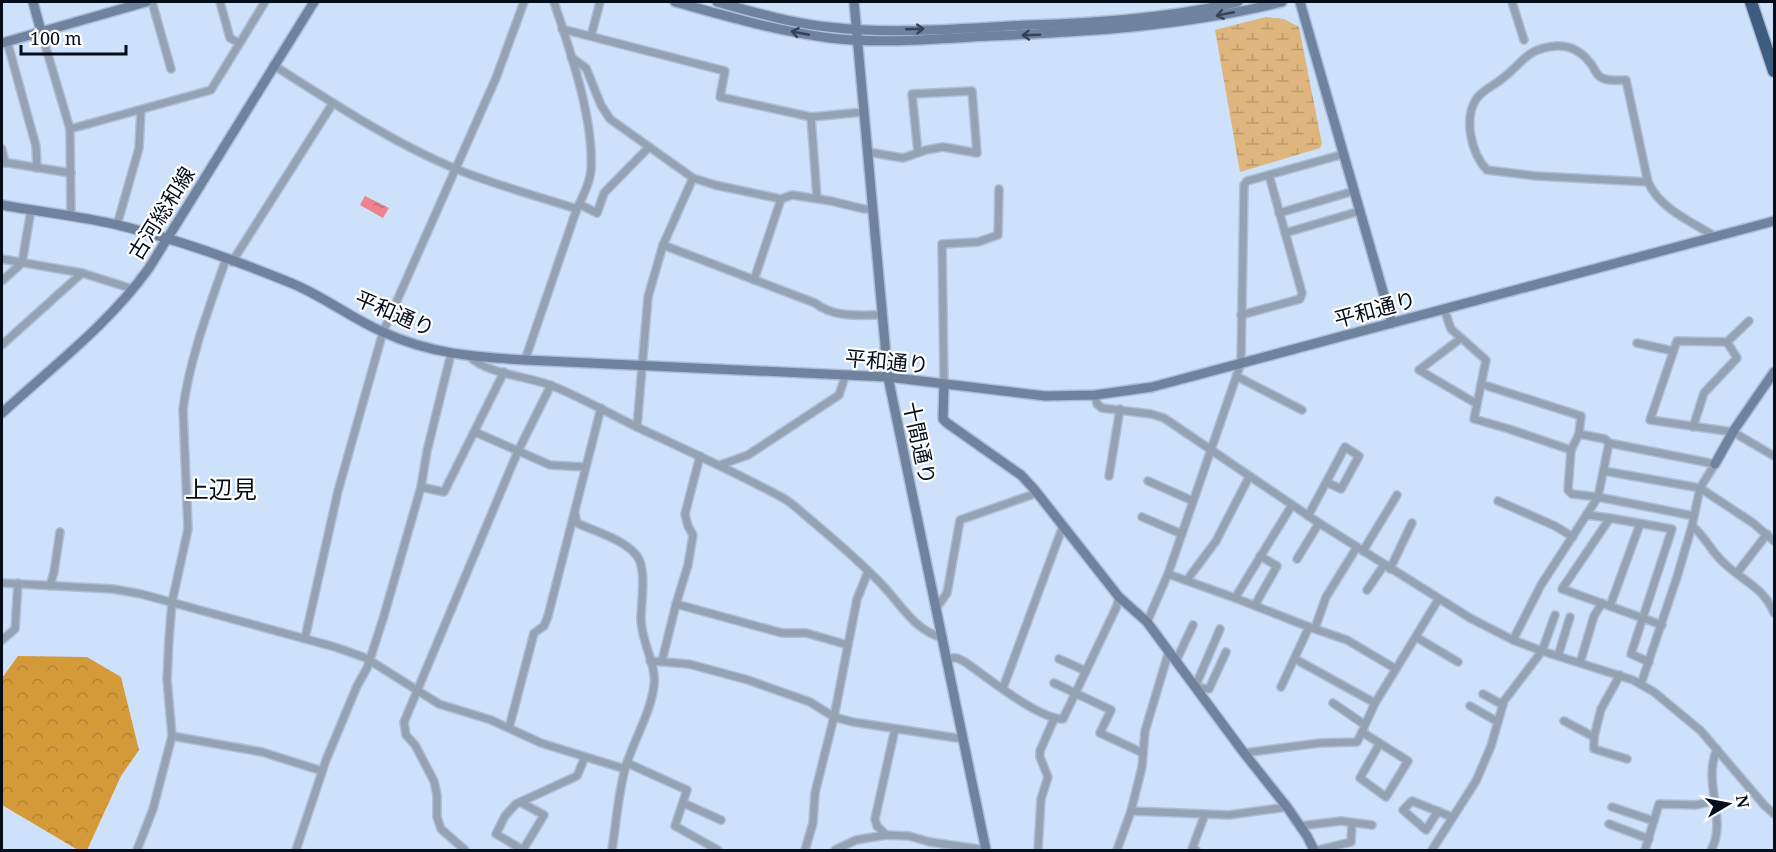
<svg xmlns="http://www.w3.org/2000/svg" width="1776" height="852" viewBox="0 0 1776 852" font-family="'Noto Serif','Noto Sans JP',serif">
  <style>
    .forest { fill: url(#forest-crowns) }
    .wetland { fill: url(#wetland-marsh) }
    .water { fill: url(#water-ripples) }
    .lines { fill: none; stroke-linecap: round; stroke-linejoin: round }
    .street-casing { stroke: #adbfd7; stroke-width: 10 }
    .secondary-casing { stroke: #adbfd7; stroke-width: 12 }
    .highway-casing { stroke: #adbfd7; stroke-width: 15 }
    .street { stroke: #94a2b4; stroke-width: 7 }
    .secondary { stroke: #6f839e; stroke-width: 9 }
    .highway { stroke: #3e5b80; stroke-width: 12 }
    .oneway { stroke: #344256 }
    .labels { text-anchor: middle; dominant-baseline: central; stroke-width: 4.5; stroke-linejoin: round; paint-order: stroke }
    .street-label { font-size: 21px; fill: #040d1b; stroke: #fff }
    .quarter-label { font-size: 24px; fill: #040d1b; stroke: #fff }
  </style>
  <defs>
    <pattern id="forest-crowns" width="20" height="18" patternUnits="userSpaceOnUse" patternTransform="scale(1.5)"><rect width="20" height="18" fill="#d49939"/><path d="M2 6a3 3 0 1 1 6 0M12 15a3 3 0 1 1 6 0" fill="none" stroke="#b48332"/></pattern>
    <pattern id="wetland-marsh" width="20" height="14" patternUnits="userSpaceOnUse" patternTransform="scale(1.5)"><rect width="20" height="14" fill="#ddb57d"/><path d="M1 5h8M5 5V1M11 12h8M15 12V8" fill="none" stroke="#bc9a6b"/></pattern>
    <pattern id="water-ripples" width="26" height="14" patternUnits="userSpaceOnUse" patternTransform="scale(1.5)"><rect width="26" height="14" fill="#ed848d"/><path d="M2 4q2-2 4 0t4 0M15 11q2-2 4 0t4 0" fill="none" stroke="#be6a72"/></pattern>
  </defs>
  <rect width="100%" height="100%" fill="#cde1fb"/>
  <polygon class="forest" points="18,656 87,657 121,677 139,750 121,776 87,850 78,850 2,805 2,678"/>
  <polygon class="wetland" points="1266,17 1284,19 1299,27 1322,144 1320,148 1240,172 1215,30"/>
  <polygon class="water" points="365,196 389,208 383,218 360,205"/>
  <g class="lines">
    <defs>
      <g id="street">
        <polyline points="152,2 171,69"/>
        <polyline points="220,2 230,38 239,43"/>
        <polyline points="1512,2 1524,40"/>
        <polyline points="562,29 725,71 720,97 811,117"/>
        <polyline points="41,31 70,129 71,216"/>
        <polyline points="591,36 600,2"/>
        <polyline points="7,41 36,146 37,168"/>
        <polyline points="571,57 586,68 601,105 610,119 693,178 715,185 781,199 792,195 831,201 864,209 873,209"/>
        <path d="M273,65C332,102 391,142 456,169C495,185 537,196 577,209"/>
        <polyline points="70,129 211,90 265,2"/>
        <polyline points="2,149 5,163"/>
        <polyline points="868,152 903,158 926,150 943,147 977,153 972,91 912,94 918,153"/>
        <polyline points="2,162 71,173"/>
        <path d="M1648,182L1536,176L1487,170C1471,153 1463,118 1477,98C1484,89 1495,85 1503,78C1524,62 1525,49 1556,46C1571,45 1583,53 1591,64C1594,68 1596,73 1599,76C1606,82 1618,80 1626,80L1648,182C1660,209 1692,222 1716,237"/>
        <polyline points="817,198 811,117 864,112"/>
        <polyline points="579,204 597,213 604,193 649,147"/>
        <polyline points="1279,213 1354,191"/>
        <polyline points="117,225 139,148 141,110"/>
        <polyline points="1285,233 1360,211"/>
        <path d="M663,245L815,303C834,318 859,315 882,315"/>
        <polyline points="2,259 82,273 133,289"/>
        <polyline points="232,262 333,103"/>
        <polyline points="754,280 781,199"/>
        <polyline points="2,281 22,263 31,210"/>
        <polyline points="1444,309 1451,329 1486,360 1474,419 1509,429 1571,450"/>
        <polyline points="1241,315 1300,299 1302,293 1269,175"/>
        <polyline points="1749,321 1727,342 1677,341 1650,420 1733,432 1774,456"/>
        <polyline points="1460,339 1419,370 1477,404"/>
        <polyline points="1637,343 1673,351"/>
        <polyline points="2,345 82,273"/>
        <path d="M470,357C489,375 530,376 555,387C584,399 612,415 641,429C689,451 737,473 783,498C794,504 803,514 812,521C837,542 863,564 886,589C903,608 916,631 943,638"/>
        <path d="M525,360C541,312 558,265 574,217C579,202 590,186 591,170C594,118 570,51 554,2"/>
        <polyline points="1238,377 1302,410"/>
        <polyline points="944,384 942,244 978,242 998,235 999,189"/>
        <polyline points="1481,384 1581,416 1579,434 1571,450 1568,490 1572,494 1598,497 1694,516"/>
        <polyline points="1095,395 1097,404 1102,408 1151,414 1164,418 1319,523 1470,618 1513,640 1542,651 1633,680 1654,692 1701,731 1764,805 1774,814"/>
        <polyline points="637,427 648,297 663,245 693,178"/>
        <polyline points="1693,427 1704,393 1737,358 1727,342"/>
        <polyline points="475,432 550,465 585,467"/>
        <polyline points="1579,434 1605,439 1609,443 1715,464 1700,488 1692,526 1677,577 1641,684"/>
        <polyline points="700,456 685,514 688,526 693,535 688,565 676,604 782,633 806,633 848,645"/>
        <polyline points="720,465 748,455 839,395 846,374"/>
        <polyline points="1604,471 1700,488 1753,523 1774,541"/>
        <polyline points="1109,476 1120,409"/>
        <polyline points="1148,481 1193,501"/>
        <polyline points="421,487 444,492 504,372"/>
        <polyline points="1498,501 1555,526 1573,537"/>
        <path d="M575,514L577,523C596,532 624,539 637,556C647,569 641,603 641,619C641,642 657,664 654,686C650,715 633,741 625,769C618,795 616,824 612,850"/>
        <polyline points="1587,515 1610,518"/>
        <polyline points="1308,516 1345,447 1359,456 1341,489 1326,482"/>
        <polyline points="1142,517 1182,534"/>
        <path d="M1692,526C1704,535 1710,549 1720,559C1739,580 1763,585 1774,613"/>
        <polyline points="1363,551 1397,495"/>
        <polyline points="1297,559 1319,523"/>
        <polyline points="1390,569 1412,523"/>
        <polyline points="1737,573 1767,534"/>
        <polyline points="1168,574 1235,598 1292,505"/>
        <polyline points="1187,580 1216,541 1249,477"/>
        <polyline points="2,583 113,589 141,594 335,647 366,658 439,704 491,720 541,743 625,769"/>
        <polyline points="50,586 54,572 60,532"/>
        <polyline points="1367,590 1384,565"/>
        <polyline points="1235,598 1309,627 1281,687"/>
        <polyline points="1255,605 1277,566 1260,556"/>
        <polyline points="1610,606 1640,524"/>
        <polyline points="937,607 947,593 960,520 1037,493"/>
        <polyline points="1147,622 1168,574 1241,363 1244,185 1247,181 1344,154"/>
        <polyline points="1309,627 1347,640 1396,669 1375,703"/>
        <polyline points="1315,628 1326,597 1357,547"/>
        <polyline points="1220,629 1195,687 1209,689 1226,652"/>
        <polyline points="1416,637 1458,662"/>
        <polyline points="305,638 338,491 383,332 496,78 524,2"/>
        <polyline points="2,640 15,629 18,583"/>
        <polyline points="1513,640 1541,585 1598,497 1609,443"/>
        <polyline points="1558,656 1570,617"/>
        <path d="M947,658H957L965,662C987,677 1038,719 1063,719L1117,606L1119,597"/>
        <polyline points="1059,659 1086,671"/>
        <polyline points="1295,659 1375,703 1365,725 1333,703"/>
        <polyline points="650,661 689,664 748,680 810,702 834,717 853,722 963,739"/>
        <polyline points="662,661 676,604"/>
        <polyline points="1176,661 1193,625"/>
        <polyline points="1649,662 1631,654 1672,529 1610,518 1562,589 1662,625"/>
        <polyline points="1580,663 1594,616 1602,603"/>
        <polyline points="1396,669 1438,600"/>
        <polyline points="1054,683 1111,710 1100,733 1143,753"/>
        <polyline points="1003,688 1063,526"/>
        <polyline points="1483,694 1503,705"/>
        <polyline points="1470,706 1498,722"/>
        <polyline points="1564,721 1594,737 1594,749 1627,759"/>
        <polyline points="509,728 534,633 544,626 548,616 601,408"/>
        <polyline points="1362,732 1408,761 1386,797 1360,778 1380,743"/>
        <polyline points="172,736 262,752 322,771"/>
        <polyline points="1594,737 1601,709 1620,675"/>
        <polyline points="1244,753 1320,743 1357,742 1364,728"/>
        <polyline points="627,763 687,790 675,826 718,850"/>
        <polyline points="520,802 544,815 523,850 496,834 505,816 516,804 577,776 585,757"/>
        <polyline points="683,803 721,820"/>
        <polyline points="1612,807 1654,821"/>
        <polyline points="1131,811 1229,815 1287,807"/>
        <polyline points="1438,811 1426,830 1403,810 1412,801 1452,817"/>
        <polyline points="1609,824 1649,839"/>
        <polyline points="1300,826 1341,821 1372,825"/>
        <polyline points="886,835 877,826 875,819 895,729"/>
        <path d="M137,850L153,809L172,736L167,679L169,639L172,602L188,529L183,409C190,357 209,308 226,259"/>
        <polyline points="296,850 326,760 357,686 367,668 383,619 421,487 427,451 451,354"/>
        <polyline points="465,850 441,829 437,817 437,795 434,781 415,745 406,735 404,722 518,451 551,385"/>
        <polyline points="805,850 813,823 815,793 834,717 857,599 868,572"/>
        <polyline points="835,850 856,840 886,835 909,836 930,842 986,850"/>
        <polyline points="1038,850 1041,799 1048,777 1040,757 1040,751 1054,719"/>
        <polyline points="1117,850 1131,811 1142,767 1145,731 1169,651"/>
        <polyline points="1196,850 1192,849 1205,814"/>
        <polyline points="1318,850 1351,842 1352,823"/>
        <polyline points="1432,850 1476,781 1491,746 1504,701 1542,651 1555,615"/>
        <polyline points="1645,850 1659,804 1696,805 1713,801"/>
        <path d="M1711,850C1728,822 1702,782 1717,749"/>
      </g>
      <g id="secondary">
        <polyline points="33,2 41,31"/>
        <path d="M675,2C726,16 777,31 830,38C880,44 938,39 989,36C1088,32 1186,26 1282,2"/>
        <path d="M717,2C753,12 791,23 828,27C894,35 963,28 1029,25C1099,23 1170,18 1238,2"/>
        <polyline points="854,2 888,377 986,850"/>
        <polyline points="1300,2 1392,323"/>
        <polyline points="2,43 146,2"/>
        <path d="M2,205C40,212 80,216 118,225C176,239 235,260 291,283C323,296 351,318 383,332C430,354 475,357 525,360L888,377L1045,396L1095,395L1152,387L1774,221"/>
        <polyline points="944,384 943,419 947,423 1021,475 1034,489 1119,597 1147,622 1244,753 1287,807 1307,836 1314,850"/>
        <path d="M2,413C52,367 109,324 149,268L314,2"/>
        <polyline points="1715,464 1734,430 1774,372"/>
      </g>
      <polyline id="highway" points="1751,2 1774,71"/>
    </defs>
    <use href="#street" class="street-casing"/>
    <use href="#secondary" class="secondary-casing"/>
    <use href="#highway" class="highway-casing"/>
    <use href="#street" class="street"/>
    <use href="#secondary" class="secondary"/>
    <use href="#highway" class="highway"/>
  </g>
  <defs><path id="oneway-shaft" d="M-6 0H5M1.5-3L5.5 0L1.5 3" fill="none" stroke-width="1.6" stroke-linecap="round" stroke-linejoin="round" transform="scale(1.5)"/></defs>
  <g class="oneway">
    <use href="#oneway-shaft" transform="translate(1225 14) rotate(169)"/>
    <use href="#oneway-shaft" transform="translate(915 29) rotate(-2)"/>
    <use href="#oneway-shaft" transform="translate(800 33) rotate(-169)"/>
    <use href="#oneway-shaft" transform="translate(1031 35) rotate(178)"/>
  </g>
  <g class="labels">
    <g class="street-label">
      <text transform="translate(161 213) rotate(-58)">古河総和線</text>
      <text transform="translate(1375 309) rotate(-15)">平和通り</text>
      <text transform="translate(395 313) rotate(23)">平和通り</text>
      <text transform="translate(887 361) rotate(5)">平和通り</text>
      <text transform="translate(920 443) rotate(78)">十間通り</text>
    </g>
    <g class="quarter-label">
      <text x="221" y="488">上辺見</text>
    </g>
  </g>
  <rect width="1776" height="852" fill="none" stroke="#040d1b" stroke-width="6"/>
  <g transform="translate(1728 804) rotate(80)" stroke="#ffffff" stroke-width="4.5" paint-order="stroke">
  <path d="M0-4.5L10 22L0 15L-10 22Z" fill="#040d1b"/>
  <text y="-9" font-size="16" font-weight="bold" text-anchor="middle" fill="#040d1b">N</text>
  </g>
  <path d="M21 45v9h105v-9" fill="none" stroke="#040d1b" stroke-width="3"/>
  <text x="30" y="45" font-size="18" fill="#040d1b" stroke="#ffffff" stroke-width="4.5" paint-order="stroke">100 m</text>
</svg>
